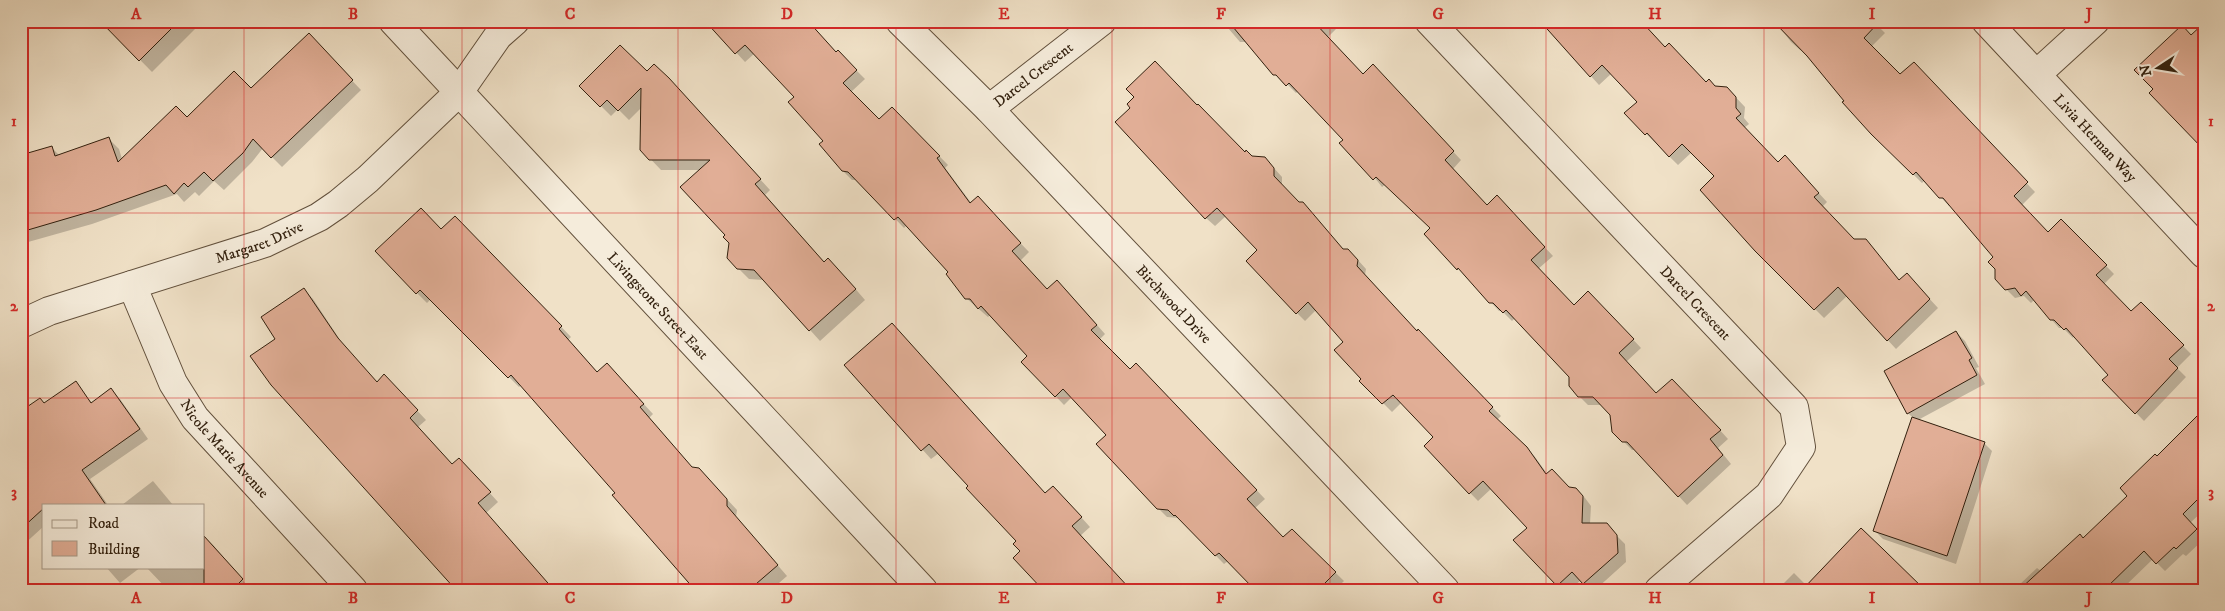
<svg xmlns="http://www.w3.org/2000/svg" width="2225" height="611" viewBox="0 0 2225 611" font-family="'IM FELL DW Pica',serif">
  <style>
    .shadow { fill: #0003 }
    .building { fill: #e1ae96; stroke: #32200e }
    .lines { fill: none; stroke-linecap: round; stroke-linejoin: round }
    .minor-casing { stroke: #62503c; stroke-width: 30 }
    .minor { stroke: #f5ecdb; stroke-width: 28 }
    .grid { fill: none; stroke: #d62828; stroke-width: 1; stroke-opacity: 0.55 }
    .labels { text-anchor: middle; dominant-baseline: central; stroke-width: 4; stroke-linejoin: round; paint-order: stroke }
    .street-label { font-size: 15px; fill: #32200e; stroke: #f5ecdb }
    .neatline { fill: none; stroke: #d62828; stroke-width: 2 }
    .grid-label { font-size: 16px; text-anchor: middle; font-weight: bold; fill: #d62828 }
  </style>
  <rect width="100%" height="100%" fill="#f0e1c7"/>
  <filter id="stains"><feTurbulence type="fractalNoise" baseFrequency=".004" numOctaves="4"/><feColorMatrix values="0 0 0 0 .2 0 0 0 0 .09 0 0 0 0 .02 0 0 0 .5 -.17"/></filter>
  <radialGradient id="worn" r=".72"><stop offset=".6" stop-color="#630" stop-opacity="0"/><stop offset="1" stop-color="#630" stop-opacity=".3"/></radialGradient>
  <g class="shadow">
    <polygon points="102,21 203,21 152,72"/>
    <polygon points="707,21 837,53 838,52 865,79 851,92 879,120 901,117 948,165 945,168 972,204 986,207 1029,252 1020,261 1047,291 1066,290 1105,334 1099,340 1130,371 1145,373 1265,499 1255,508 1284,538 1292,530 1344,581 1340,585 1345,590 1257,590 1228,561 1224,564 1184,523 1178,518 1167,517 1158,508 1108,435 1072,397 1064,405 1023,362 1029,356 991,314 988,317 966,298 950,273 907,225 904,228 858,180 852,180 843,171 796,97 755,53 745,62"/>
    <polygon points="1222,21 1329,21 1336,29 1327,38 1363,75 1381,74 1461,160 1453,169 1487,206 1505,205 1553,256 1538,269 1574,306 1597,301 1641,348 1626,362 1657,395 1708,417 1728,439 1718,448 1731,464 1687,505 1636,450 1632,450 1613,431 1611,414 1603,405 1588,405 1579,396 1570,376 1515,318 1512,321 1502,311 1499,311 1426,234 1432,228 1386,184 1382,187 1345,140 1298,91 1296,93 1286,83 1283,83 1247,42 1240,42"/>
    <polygon points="1541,21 1665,48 1706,84 1715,87 1727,88 1745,107 1744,118 1749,124 1744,128 1778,163 1794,166 1827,202 1822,207 1854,240 1874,250 1900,281 1915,283 1938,308 1896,349 1847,296 1824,318 1756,250 1716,176 1692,152 1678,165 1626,114 1638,102 1612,73 1599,85"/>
    <polygon points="1775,21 1873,21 1885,33 1871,47 1900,76 1922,72 2035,192 2021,206 2048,233 2061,220 2114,274 2104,284 2131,312 2141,304 2191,354 2177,368 2186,377 2144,421 2104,380 2109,375 2074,336 2073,338 2063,328 2059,328 2034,300 2031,303 2024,296 2015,298 1996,279 1994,257 1952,206 1949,206 1925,180 1922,183 1872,134 1803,51 1800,50 1791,42"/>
    <polygon points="318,45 361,90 282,167 263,148 252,162 224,190 214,181 199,196 195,192 184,202 177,194 92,224 21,244 21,157 52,148 60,156 109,139 119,149 122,159 187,118 251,90"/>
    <polygon points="647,73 679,90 770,190 765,195 825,263 839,270 865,300 820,341 765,280 749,279 738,268 701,170 661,170 641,149 642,107 629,120 618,109 611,116 581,86"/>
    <polygon points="1197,107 1245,153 1273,167 1282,177 1282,186 1344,250 1357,259 1366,269 1365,275 1417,332 1501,416 1497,420 1535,457 1548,475 1569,489 1576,489 1585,498 1591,506 1590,524 1615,534 1625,544 1626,562 1595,590 1591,590 1581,580 1570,590 1562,590 1515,540 1529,528 1492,488 1478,501 1425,446 1435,437 1402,402 1392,412 1361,381 1363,379 1345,342 1316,310 1305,321 1297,313 1259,250 1226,216 1215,226 1206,218 1132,108"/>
    <polygon points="465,227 571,337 568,340 597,373 617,375 653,414 649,418 692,468 699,469 737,510 736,517 787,576 771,590 696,590 617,493 522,384 519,387 431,299 427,303 417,293 442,231"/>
    <polygon points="304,290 313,299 346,349 377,383 393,385 426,420 418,427 453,465 467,468 498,502 486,513 277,339"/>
    <polygon points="1956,332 1965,341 1979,367 1976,368 1985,384 1918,420 1984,443 1992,451 1956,564 1883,539 1875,531 1913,418 1908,413"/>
    <polygon points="846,365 1045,494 1062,496 1090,527 1080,536 1022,551 1018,541 939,453 931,459"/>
    <polygon points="75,382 92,403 111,390 120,399 148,439 90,479 108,505 44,505 44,526 21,547 21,435 44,404"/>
    <polygon points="2204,411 2204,510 2190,523 2204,539 2186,556 2183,554 2165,571 2153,559 2121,590 2018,590 2016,588 2037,568 2041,571 2083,539 2129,496 2157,458"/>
    <polygon points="153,481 173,505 122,505"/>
    <polygon points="204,537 214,546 251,590 168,590 146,567 204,567"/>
    <polygon points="106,567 141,567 120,583"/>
    <polygon points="1794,573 1807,586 1923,590 1777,590"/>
    <polygon points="561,586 565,590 557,590"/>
  </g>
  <g class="building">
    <polygon points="100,21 179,21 139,61"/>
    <polygon points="705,21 808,21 836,52 838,50 857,70 843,83 879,119 892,107 940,156 937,158 970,203 978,196 1021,243 1012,251 1047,289 1057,280 1097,325 1091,330 1130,369 1136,363 1257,490 1247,499 1283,537 1292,529 1336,572 1318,590 1255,590 1219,553 1215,556 1175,515 1174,516 1168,510 1157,509 1096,444 1106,435 1063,389 1055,397 1021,362 1027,356 981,306 978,309 970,299 965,299 946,274 948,272 898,217 894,220 848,172 842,171 819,144 823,141 788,102 794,97 745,45 735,54"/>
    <polygon points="1228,21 1313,21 1363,74 1373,64 1454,151 1445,160 1487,205 1497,195 1545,247 1531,260 1574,305 1588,291 1634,339 1619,353 1656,393 1672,379 1721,430 1710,439 1723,455 1678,497 1627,442 1622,442 1612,432 1610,415 1593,397 1578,397 1569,386 1569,377 1506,310 1503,313 1493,303 1489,303 1458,268 1457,270 1424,234 1430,228 1376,177 1373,180 1339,143 1343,140 1289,83 1286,86 1276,75 1273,75"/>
    <polygon points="1540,21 1641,21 1665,47 1669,43 1706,82 1709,79 1715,86 1727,87 1736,97 1736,108 1741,114 1736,118 1778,162 1785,155 1819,193 1814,197 1854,239 1866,239 1899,280 1907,273 1930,299 1887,341 1838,287 1814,310 1755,251 1700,190 1714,176 1682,144 1669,157 1647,133 1645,135 1624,113 1637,102 1602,65 1590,77"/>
    <polygon points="1773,21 1880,21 1864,38 1900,74 1914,62 2028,182 2014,196 2048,232 2061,219 2107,265 2096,275 2131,311 2141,302 2184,345 2169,359 2178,368 2135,414 2102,380 2108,375 2066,328 2064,330 2054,320 2050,320 2026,291 2021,296 2015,288 2005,290 1995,279 1995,269 1988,262 1993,257 1943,198 1939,198 1916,172 1913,175 1871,134 1842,102 1844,101 1807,56"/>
    <polygon points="2204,23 2204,150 2149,93 2153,89 2134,70 2182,25 2191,35"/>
    <polygon points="309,33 353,80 271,158 253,139 243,153 213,181 204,172 188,187 184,183 174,194 166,185 96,210 21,232 21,155 52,146 55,156 109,137 118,162 176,106 187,117 234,71 251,88"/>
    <polygon points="620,45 647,71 654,64 669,78 761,179 755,184 824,262 828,258 856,289 809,331 754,270 737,269 727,258 729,243 723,237 725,235 680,187 710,160 649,160 640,150 641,88 618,111 607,100 600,107 579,86"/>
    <polygon points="1155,61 1197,105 1198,104 1245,152 1246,150 1252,156 1265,157 1274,168 1274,176 1299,202 1303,202 1343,249 1348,249 1358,260 1357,266 1417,331 1418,329 1493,407 1489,411 1527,447 1546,474 1552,469 1569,487 1576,488 1583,496 1582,523 1607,523 1617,535 1618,553 1583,584 1572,572 1557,586 1513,540 1527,528 1483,481 1469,494 1424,446 1433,437 1393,395 1382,404 1359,381 1361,379 1334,350 1343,342 1308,302 1296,314 1246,261 1257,250 1217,208 1205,219 1115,122 1130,108 1127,104 1134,97 1126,89"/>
    <polygon points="421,208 441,229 455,216 562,326 559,329 597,372 607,363 644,404 640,407 692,467 699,468 727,499 727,506 778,565 749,590 695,590 612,495 615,493 511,375 508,378 420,290 416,294 375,251"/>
    <polygon points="304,288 338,338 377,382 384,374 418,410 410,418 452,464 459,458 491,492 478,503 554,590 456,590 271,385 250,356 275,339 261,317"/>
    <polygon points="892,323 1045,493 1053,486 1082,517 1072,526 1131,590 1043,590 1013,558 1020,551 1013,544 1016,541 966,488 968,486 929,444 921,451 844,365"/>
    <polygon points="1956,331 1972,358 1969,360 1977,375 1907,414 1884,371"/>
    <polygon points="76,381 91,403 111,388 140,429 82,470 106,505 44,505 44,508 21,529 21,411 40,398 44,403"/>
    <polygon points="2204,409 2204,493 2183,514 2197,529 2176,549 2174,547 2156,564 2144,551 2104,590 2019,590 2080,534 2083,538 2127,496 2120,488 2155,454 2157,456"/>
    <polygon points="1912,417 1985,442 1947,556 1873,531"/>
    <polygon points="1861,528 1884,550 1925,590 1802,590"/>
    <polygon points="204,536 243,579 232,590 204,590"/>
  </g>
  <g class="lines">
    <defs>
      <g id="minor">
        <path id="s1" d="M393,21L923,590"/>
        <path id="s2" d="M900,21L989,109L1445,590"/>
        <path id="s3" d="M1429,21L1794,407L1801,447L1769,495L1659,590"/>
        <path id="s4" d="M1986,21L2204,254"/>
        <polyline points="2037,74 2095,21"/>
        <path id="s5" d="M989,109L1102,21"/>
        <path id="s6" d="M132,285L173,383L195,418L353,590"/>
        <path id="s7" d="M21,324L49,311L265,243L319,217L338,204L368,179L459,92L498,36L515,21"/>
      </g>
    </defs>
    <use href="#minor" class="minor-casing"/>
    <use href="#minor" class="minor"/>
  </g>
  <path class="grid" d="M244,21V590M462,21V590M678,21V590M896,21V590M1112,21V590M1330,21V590M1546,21V590M1764,21V590M1980,21V590M21,213H2204M21,398H2204"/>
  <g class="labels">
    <g class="street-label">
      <text stroke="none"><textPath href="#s5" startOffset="56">Darcel Crescent</textPath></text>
      <text stroke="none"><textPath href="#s4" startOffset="160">Livia Herman Way</textPath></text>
      <text stroke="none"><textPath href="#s7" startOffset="252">Margaret Drive</textPath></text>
      <text stroke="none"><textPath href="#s3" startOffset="388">Darcel Crescent</textPath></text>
      <text stroke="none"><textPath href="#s2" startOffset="394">Birchwood Drive</textPath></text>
      <text stroke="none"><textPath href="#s1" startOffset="389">Livingstone Street East</textPath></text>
      <text stroke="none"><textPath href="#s6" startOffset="190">Nicole Marie Avenue</textPath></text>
    </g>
  </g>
  <rect width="2225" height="611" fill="none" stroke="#f0e1c7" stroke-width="55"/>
  <rect x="42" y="504" width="162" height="65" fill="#f5ecdb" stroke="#a79a89"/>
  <rect x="52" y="520" width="25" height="8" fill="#f5ecdb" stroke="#a79a89"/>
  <text x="88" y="528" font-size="15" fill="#32200e">Road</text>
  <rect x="52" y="541" width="25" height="15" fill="#e1ae96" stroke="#a79a89"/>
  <text x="88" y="554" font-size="15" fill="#32200e">Building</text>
  <g transform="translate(2158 68) rotate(258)" stroke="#f5ecdb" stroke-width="4" paint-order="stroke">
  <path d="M0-4L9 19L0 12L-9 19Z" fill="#32200e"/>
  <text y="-8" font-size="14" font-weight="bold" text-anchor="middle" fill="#32200e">N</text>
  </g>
  <rect x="28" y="28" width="2170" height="556" class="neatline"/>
  <g class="grid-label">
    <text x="136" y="19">A</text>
    <text x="353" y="19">B</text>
    <text x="570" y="19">C</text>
    <text x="787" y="19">D</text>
    <text x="1004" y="19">E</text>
    <text x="1221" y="19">F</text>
    <text x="1438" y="19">G</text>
    <text x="1655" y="19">H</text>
    <text x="1872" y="19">I</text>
    <text x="2089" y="19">J</text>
    <text x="14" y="126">1</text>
    <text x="2211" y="126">1</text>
    <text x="14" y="311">2</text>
    <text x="2211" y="311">2</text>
    <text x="14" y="497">3</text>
    <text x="2211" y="497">3</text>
    <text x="136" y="603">A</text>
    <text x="353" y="603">B</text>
    <text x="570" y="603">C</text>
    <text x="787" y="603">D</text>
    <text x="1004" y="603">E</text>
    <text x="1221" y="603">F</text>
    <text x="1438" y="603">G</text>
    <text x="1655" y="603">H</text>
    <text x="1872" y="603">I</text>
    <text x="2089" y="603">J</text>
  </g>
  <rect width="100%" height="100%" filter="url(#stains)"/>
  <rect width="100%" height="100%" fill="url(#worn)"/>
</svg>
